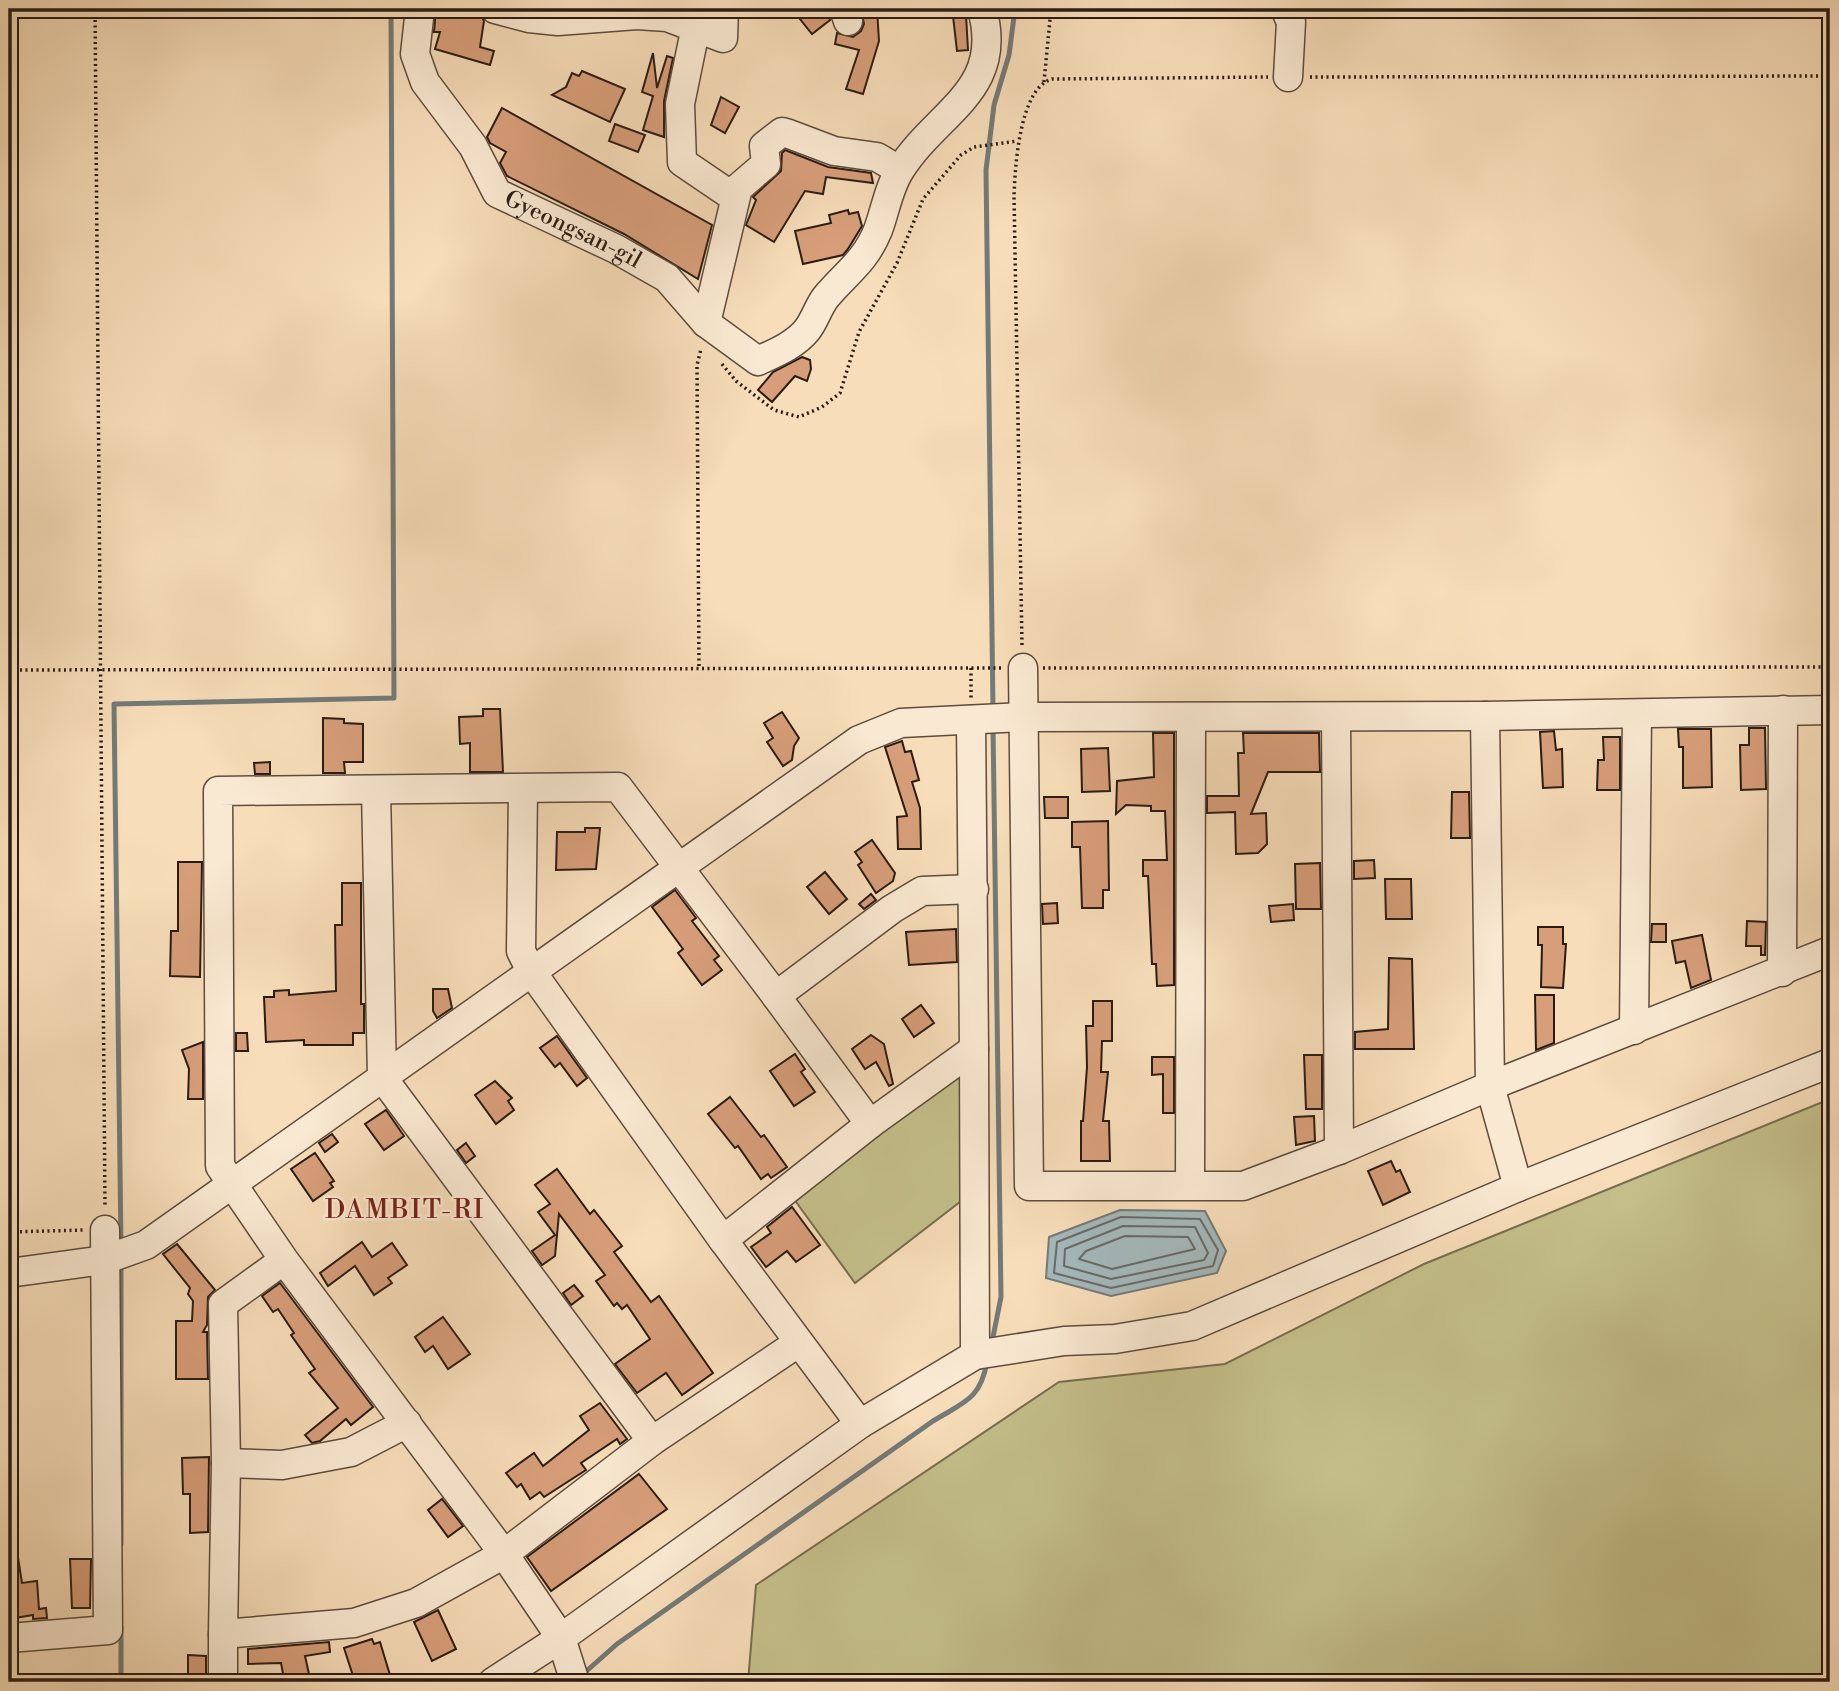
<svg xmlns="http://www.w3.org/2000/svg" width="1839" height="1691" viewBox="0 0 1839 1691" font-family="'Libre Bodoni',serif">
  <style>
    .green { fill: #c4bf8a; stroke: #776e4f; stroke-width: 2 }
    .water { fill: #a4b8bb; stroke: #737a78; stroke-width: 2 }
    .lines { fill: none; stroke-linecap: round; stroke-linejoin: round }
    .shore { stroke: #676a68; stroke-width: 2 }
    .stream { stroke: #737a78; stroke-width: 5 }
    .building { fill: #d79e79; stroke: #2a1c14; stroke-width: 2 }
    .minor-casing { stroke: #5d4c3d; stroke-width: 31 }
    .path { stroke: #2a1c14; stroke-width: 3.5; stroke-dasharray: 2 3.5; stroke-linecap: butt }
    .minor { stroke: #fae9d2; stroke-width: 28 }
    .labels { text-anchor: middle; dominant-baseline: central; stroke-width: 5; stroke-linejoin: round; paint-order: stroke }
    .street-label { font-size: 23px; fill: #2a1c14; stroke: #fae9d2 }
    .quarter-label { font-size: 26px; letter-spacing: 2px; fill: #7a1f14; stroke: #fae9d2 }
  </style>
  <rect width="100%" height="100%" fill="#f7ddb9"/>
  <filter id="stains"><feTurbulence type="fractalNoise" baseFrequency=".00286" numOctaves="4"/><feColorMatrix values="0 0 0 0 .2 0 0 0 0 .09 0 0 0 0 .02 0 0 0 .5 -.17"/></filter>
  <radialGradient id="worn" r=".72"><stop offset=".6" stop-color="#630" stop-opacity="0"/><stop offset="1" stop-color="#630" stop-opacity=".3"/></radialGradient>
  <g class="green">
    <polygon points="951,1074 963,1081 965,1198 855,1283 791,1195"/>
    <polygon points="1830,1099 1830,1682 748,1682 756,1585 1059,1382 1225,1364 1424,1264"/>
  </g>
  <polygon class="water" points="1120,1210 1205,1211 1226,1251 1217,1273 1111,1296 1046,1278 1049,1237"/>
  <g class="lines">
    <g class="shore">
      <polygon points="1121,1217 1200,1219 1218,1250 1213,1266 1111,1288 1054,1273 1057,1242"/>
      <polygon points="1123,1226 1195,1227 1208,1253 1204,1260 1111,1279 1064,1266 1065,1249"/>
      <polygon points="1125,1236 1188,1237 1195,1249 1112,1269 1079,1259 1086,1251"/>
    </g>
    <g class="stream">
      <polyline points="993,709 986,170 994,105 1009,55 1015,9"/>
      <polyline points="121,1246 114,704 394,698 391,9"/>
      <polyline points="121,1263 121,1544"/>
      <polyline points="992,1342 1001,1297 993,726"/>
      <polyline points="121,1627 121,1682"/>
      <path d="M582,1675L617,1644L933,1421C964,1402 980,1400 987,1362"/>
    </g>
  </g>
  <g class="building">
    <polygon points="436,9 479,9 484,21 480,47 494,51 490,65 435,49 440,32 434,32"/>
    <polygon points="792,9 828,9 830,20 812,34"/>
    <polygon points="861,9 877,9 879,41 863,94 846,89 859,50 835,44 837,33 853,37 861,31 864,24"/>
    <polygon points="966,15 968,50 957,51 953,16"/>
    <polygon points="653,53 657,88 667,56 673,58 664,101 664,137 643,130 653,96 642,92"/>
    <polygon points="582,71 625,89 610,122 552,95 566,87 572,73 579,76"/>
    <polygon points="721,97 739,107 725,133 711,125"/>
    <polygon points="502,108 712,225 698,279 624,234 507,176 500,163 506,152 490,143 487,137"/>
    <polygon points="615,124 645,135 638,152 609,141"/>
    <polygon points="785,150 828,167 871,173 873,183 826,177 823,194 805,191 774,242 746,225 756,200 753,197 781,171 782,153"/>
    <polygon points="848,210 849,214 858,212 862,226 848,249 843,255 803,264 795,231 831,223 829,215"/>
    <polygon points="802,357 810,360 811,369 807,381 795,376 772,402 758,390 773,372"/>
    <polygon points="483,709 500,709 503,772 470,772 470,743 460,744 459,717 483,716"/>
    <polygon points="782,712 799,738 794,746 792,760 783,766 767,742 773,738 764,723"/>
    <polygon points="323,718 344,719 344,723 363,724 363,762 344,762 345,773 323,773"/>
    <polygon points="1749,728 1765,728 1766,789 1741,790 1740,745 1749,745"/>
    <polygon points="1678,729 1711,729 1712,787 1683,788 1683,747 1679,747"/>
    <polygon points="1554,731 1556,750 1562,749 1563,787 1543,788 1540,732"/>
    <polygon points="1153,733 1174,733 1174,985 1157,986 1156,964 1152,964 1148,876 1143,876 1143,860 1167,860 1165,811 1151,811 1151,806 1126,805 1116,814 1117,781 1154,777"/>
    <polygon points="1243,733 1319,733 1320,772 1268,772 1251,814 1266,813 1267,844 1258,853 1236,854 1235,812 1207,813 1207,796 1239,796 1238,753 1244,753"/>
    <polygon points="1603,737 1620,737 1620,790 1597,790 1598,760 1604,760"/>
    <polygon points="902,741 905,752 911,751 919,780 912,782 920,808 921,849 898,849 897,817 907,816 885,747"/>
    <polygon points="1108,748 1110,791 1082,792 1081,749"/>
    <polygon points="270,762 270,774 255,774 254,763"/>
    <polygon points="1452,792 1469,792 1470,838 1451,838"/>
    <polygon points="1044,797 1068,797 1068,818 1045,818"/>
    <polygon points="1108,821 1109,890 1103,890 1103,908 1082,908 1080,847 1072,847 1072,822"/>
    <polygon points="585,828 600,828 596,869 556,870 557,832 585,832"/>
    <polygon points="872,840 895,873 893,881 876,893 858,865 862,862 855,852"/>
    <polygon points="1374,860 1375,878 1354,879 1354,861"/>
    <polygon points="178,862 202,862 200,977 170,976 171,931 178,931"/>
    <polygon points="1320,863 1321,909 1296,909 1295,864"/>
    <polygon points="825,872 847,899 829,914 807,887"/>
    <polygon points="1385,879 1411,879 1412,919 1386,919"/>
    <polygon points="342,883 361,883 361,1004 364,1004 364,1033 353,1033 353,1045 304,1045 304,1040 266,1042 264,997 274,997 274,991 289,990 289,995 336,991 335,925 342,925"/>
    <polygon points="675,890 696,918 692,921 719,956 714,960 722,970 702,985 678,953 683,949 652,907"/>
    <polygon points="871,894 876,900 864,909 859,904"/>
    <polygon points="1057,903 1058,923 1043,924 1042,904"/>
    <polygon points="1293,904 1294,920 1271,922 1269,906"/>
    <polygon points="1747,921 1766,922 1765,955 1761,955 1761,946 1746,946"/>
    <polygon points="1652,924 1666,924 1666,942 1651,942"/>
    <polygon points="1538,927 1563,927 1563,944 1566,944 1563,988 1541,987 1542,945 1538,945"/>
    <polygon points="956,929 957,962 909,965 906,932"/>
    <polygon points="1702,935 1711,980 1691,988 1685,961 1676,963 1672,941"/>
    <polygon points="1389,958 1412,959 1414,1049 1355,1049 1355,1032 1388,1029"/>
    <polygon points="433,989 448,989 452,1008 437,1018 433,1011"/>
    <polygon points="1535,995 1554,995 1554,1043 1536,1050"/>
    <polygon points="1093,1001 1112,1001 1112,1041 1102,1041 1101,1072 1108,1072 1103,1121 1109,1121 1110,1161 1081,1161 1081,1121 1083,1121 1087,1067 1086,1026 1093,1026"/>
    <polygon points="921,1005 934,1023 914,1037 902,1019"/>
    <polygon points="236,1033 247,1033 248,1051 236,1051"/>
    <polygon points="871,1035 884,1044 893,1084 889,1086 876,1062 865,1069 852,1049"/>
    <polygon points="557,1036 587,1078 577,1086 560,1063 555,1067 540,1048"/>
    <polygon points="203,1042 203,1099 188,1099 189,1069 182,1050"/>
    <polygon points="795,1054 805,1069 801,1072 815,1092 794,1106 770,1071"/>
    <polygon points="1304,1055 1322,1055 1322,1109 1306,1109"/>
    <polygon points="1152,1057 1174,1057 1174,1113 1163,1113 1163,1074 1152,1075"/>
    <polygon points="495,1081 512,1098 508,1101 514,1110 496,1124 475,1095"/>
    <polygon points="730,1097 761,1137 764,1135 787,1167 771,1178 768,1174 761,1179 738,1146 735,1148 708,1114"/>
    <polygon points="386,1110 404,1136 384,1150 365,1124"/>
    <polygon points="1314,1116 1315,1141 1296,1145 1294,1117"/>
    <polygon points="332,1134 338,1142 325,1152 319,1143"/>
    <polygon points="466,1143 475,1156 466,1163 457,1150"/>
    <polygon points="315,1153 334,1181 330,1183 333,1187 313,1201 291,1169"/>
    <polygon points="1391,1161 1396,1172 1400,1170 1410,1192 1383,1205 1368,1171"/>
    <polygon points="557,1169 590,1214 594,1210 622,1246 614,1252 651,1302 659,1296 713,1373 682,1395 666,1373 637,1393 615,1364 650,1339 627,1305 622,1309 617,1303 614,1306 596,1281 605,1275 559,1214 555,1256 542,1265 532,1251 555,1235 538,1212 550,1204 535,1185"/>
    <polygon points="792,1207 820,1245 796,1262 787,1251 766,1267 751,1247 771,1233 767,1227"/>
    <polygon points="362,1242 372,1257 392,1243 407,1265 388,1278 392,1283 374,1295 355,1266 328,1286 320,1273"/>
    <polygon points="177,1244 215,1290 208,1297 207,1325 203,1332 207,1332 208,1379 176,1379 176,1321 192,1321 193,1301 188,1294 190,1288 163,1254"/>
    <polygon points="280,1283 373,1407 351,1425 346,1419 320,1441 312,1443 305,1435 338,1408 309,1373 315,1369 291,1335 294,1333 278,1309 273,1312 262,1296"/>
    <polygon points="574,1285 583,1296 571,1305 563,1293"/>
    <polygon points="443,1317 470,1354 448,1369 433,1346 425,1352 415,1337"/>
    <polygon points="600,1403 627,1439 620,1444 617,1439 581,1463 586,1470 544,1497 540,1492 530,1499 521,1484 517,1487 506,1473 534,1453 543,1466 589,1430 580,1416"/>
    <polygon points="209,1457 208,1532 190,1533 190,1494 183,1494 182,1458"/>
    <polygon points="639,1474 667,1509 551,1591 527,1557"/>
    <polygon points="442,1499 463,1526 448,1537 428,1510"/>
    <polygon points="9,1551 17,1551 22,1583 37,1581 39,1609 46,1608 47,1618 33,1619 33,1615 9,1619"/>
    <polygon points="70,1559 91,1559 90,1608 72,1608"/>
    <polygon points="438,1610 456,1649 432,1661 414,1622"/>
    <polygon points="372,1639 374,1644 380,1642 390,1675 369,1682 355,1682 344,1648"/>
    <polygon points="329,1642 330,1652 305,1656 309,1674 284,1679 281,1663 248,1664 248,1649"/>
    <polygon points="188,1655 206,1656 206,1682 188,1682"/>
  </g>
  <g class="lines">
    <defs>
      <g id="minor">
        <path id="s1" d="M420,9L415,54L425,82L473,146L497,193L616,249L667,278L706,323L758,361C775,353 795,345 807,330C815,320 818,307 826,297C846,273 865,262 878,230C885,211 889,187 900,170C937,111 1005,91 982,9"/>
        <polyline points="495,9 529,18 558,21 637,15 667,17 723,38 724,9"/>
        <polyline points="844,9 848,21"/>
        <polyline points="1285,9 1291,22 1288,77"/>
        <polyline points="696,26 680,104 682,162 735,198"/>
        <polyline points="706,323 738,188 766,164 764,146 782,132 789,134 834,151 877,157 899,170"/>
        <polyline points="1023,668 1029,1186 1243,1186 1339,1150 1490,1086 1830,951"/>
        <polyline points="1485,716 1490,1086 1518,1187"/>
        <polyline points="1336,717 1339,1150"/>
        <polyline points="376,790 382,1077 652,1441"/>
        <polyline points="523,790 521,951 531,971 723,1240 870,1124 974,1049 971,720"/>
        <polyline points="1782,972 1783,710"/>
        <polyline points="776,996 870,1124"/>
        <polyline points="1634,1030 1637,714"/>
        <polyline points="974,1049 975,1355"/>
        <polyline points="1190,1185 1191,718"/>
        <polyline points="723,1240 860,1424"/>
        <polyline points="284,1260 223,1304 226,1463 223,1634 354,1623 416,1603 504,1554 284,1260 220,1166 218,791 618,787 776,996 892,909 922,891 974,889"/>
        <polyline points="9,1273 104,1260 146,1245 859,740 901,723 1025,717 1485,716 1830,710"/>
        <polyline points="226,1463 282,1465 351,1452 407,1423"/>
        <polyline points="223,1634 223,1682"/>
        <polyline points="9,1638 108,1630 105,1230"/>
        <polyline points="493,1682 561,1638 860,1424 975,1355 1064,1341 1115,1339 1192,1326 1518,1187 1830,1063"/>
        <polyline points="575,1682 561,1638 504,1554 652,1441 798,1343"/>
      </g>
    </defs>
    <use href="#minor" class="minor-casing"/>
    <g class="path">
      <polyline points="95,9 105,1207"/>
      <polyline points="1310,77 1830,76"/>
      <polyline points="1044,82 1051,9"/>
      <polyline points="722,364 736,381 774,410 799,417 822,407 840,393 859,332 897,263 923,199 961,155 974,147 1017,141"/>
      <path d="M1022,645L1014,196C1015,169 1019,88 1052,79L1268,77"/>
      <polyline points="699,666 697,365 701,349"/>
      <polyline points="971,668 971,698"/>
      <polyline points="1043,668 1830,667"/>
      <polyline points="9,670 1001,668"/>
      <polyline points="9,1232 85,1230"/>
    </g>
    <use href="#minor" class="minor"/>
  </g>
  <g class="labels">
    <g class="street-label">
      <text stroke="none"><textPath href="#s1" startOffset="292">Gyeongsan-gil</textPath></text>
    </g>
    <g class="quarter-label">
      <text x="405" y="1210">DAMBIT-RI</text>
    </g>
  </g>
  <rect width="1839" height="1691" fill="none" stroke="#f7ddb9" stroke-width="35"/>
  <rect x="10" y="10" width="1818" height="1670" fill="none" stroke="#2a1c14" stroke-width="3.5"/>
  <rect x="18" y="18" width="1804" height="1656" fill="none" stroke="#2a1c14" stroke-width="2"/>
  <rect width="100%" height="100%" filter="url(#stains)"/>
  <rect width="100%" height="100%" fill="url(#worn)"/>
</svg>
